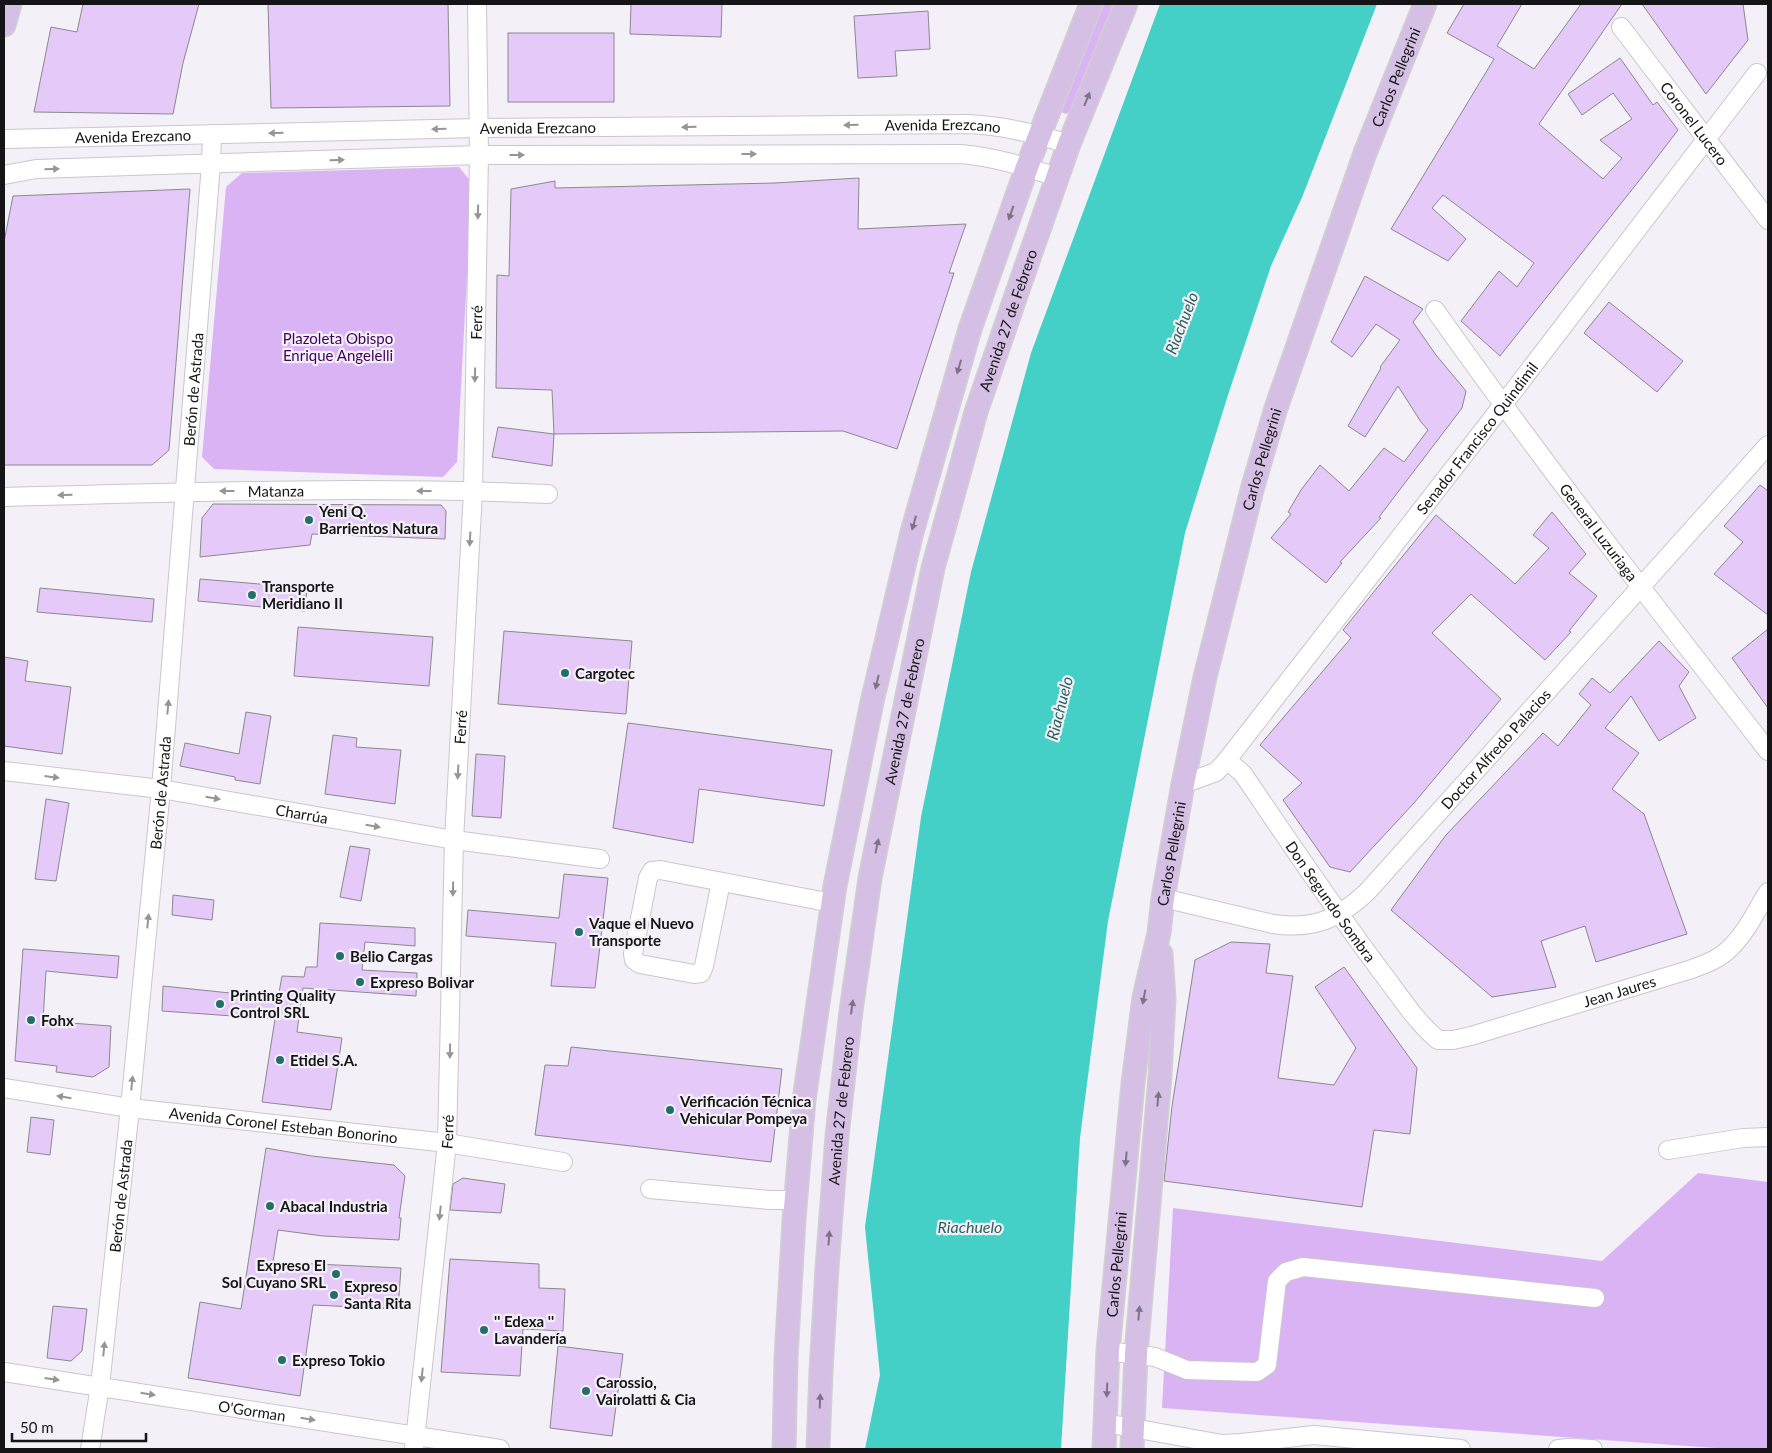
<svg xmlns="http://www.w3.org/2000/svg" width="1772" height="1453" viewBox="0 0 1772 1453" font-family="Lato,sans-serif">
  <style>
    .green { fill: #dab3f5 }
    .water { fill: #44d0c7 }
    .building { fill: #e5c9f9; stroke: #8b888e }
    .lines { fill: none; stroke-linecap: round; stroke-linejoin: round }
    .minor-casing { stroke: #cac6cd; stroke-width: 20 }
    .major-casing { stroke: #d0d0d0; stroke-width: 25 }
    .minor { stroke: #fff; stroke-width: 18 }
    .major { stroke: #d6bfe5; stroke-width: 22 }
    .oneway { fill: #7f7288 }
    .oneway2 { fill: #969596 }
    .poi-dot { fill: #246e69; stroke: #f4f0f7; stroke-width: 2 }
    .labels { text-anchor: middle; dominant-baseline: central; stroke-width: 4.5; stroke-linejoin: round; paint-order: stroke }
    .street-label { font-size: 15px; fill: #151416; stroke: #f4f0f7 }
    .park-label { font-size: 15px; fill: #41005e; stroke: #f4f0f7 }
    .poi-label { font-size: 15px; font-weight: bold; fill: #151416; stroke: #f4f0f7; text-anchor: start }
    .water-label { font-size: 16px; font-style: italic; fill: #2a625e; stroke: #f4f0f7 }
  </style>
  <rect width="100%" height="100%" fill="#f4f0f7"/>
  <g class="green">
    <polygon points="1100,4 1117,4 1073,110 1066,114 1061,112 1059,105"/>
    <polygon points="459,167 472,183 457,462 443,477 214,469 202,457 226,187 242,173"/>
    <polygon points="1698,1173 1768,1182 1768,1449 1729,1449 1162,1408 1173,1208 1602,1261"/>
  </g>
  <polygon class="water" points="1160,4 1377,4 1303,195 1271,266 1228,395 1185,533 1108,921 1080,1138 1061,1449 865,1449 880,1375 865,1227 921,817 971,572 1031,353"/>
  <g class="building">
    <polygon points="83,4 199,4 183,63 173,114 34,112 51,27 77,32"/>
    <polygon points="268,4 448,4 450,106 271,108"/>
    <polygon points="631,4 722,4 721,37 630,34"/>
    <polygon points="1464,4 1522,4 1497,46 1534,69 1581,4 1622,4 1539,124 1603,179 1622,158 1600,140 1632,119 1613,93 1582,115 1568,94 1620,58 1653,105 1657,102 1678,130 1642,177 1500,356 1461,321 1499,271 1517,287 1534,263 1443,195 1432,208 1466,239 1448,261 1391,229 1494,59 1447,33"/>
    <polygon points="1642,4 1743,4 1748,40 1706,94"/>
    <polygon points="928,11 930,49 895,51 897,76 858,78 854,16"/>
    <rect x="508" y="33" width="106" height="69"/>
    <polygon points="859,178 858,229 966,224 949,273 954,273 897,449 843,431 554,434 552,390 496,388 497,275 509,276 511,189 555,181 555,188 775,183"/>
    <polygon points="190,189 169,450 152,465 4,465 4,242 13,196"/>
    <polygon points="1365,276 1423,309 1413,322 1436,355 1466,391 1462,408 1379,517 1381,518 1340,562 1342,563 1326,583 1271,538 1291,514 1288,512 1301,490 1320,465 1349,491 1384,448 1404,462 1428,430 1421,422 1398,386 1365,437 1348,426 1381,368 1380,367 1400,340 1376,324 1352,357 1331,342"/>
    <polygon points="1609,302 1683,361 1657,392 1584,333"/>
    <polygon points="498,427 554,434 552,466 492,457"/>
    <polygon points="1760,485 1768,491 1768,615 1714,574 1743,542 1724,526"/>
    <polygon points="213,504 441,505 446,511 445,539 312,534 310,545 200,557 202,518"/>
    <polygon points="1552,512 1586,554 1569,573 1597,596 1569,631 1571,632 1545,660 1471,594 1432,633 1501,699 1414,803 1350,872 1330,867 1283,800 1302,783 1260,745 1351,638 1343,630 1436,515 1515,584 1549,548 1533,535"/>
    <polygon points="200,579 307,588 305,611 198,601"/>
    <polygon points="40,588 154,599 152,622 37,612"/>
    <polygon points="298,627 433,637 429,686 294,676"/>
    <polygon points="1768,629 1768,708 1732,658"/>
    <polygon points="504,631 632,641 626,714 498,704"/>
    <polygon points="1659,641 1689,672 1679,686 1696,718 1659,741 1631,696 1605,728 1639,753 1612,789 1644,814 1687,934 1596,962 1585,926 1541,941 1556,987 1492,997 1391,910 1446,835 1543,733 1558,746 1591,705 1579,694 1592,678 1610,693"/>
    <polygon points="4,657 28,661 25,681 71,687 62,754 4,746"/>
    <polygon points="246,712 271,716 260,784 235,780 235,777 180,766 185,743 239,754"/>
    <polygon points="628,723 832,750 824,806 699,789 693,843 613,828"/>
    <polygon points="333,735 357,738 356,747 401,750 395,804 325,794"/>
    <polygon points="476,754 505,756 501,818 472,816"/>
    <polygon points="46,799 69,803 56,881 35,879"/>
    <polygon points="350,846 370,849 361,901 340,897"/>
    <polygon points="564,874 608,878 595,988 551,986 556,943 466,936 468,910 559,918"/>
    <polygon points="173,895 214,900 212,920 172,915"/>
    <polygon points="320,923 415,928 415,946 365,942 362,970 417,973 416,996 303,988 297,1032 342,1038 331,1110 262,1102 275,1019 162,1011 163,986 278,998 282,976 304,977 306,967 317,967"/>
    <polygon points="1231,942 1270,944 1266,973 1293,976 1278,1078 1334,1085 1356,1048 1315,987 1344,967 1417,1068 1410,1134 1374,1130 1362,1207 1164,1181 1172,1106 1195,960"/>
    <polygon points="23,949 119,956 117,978 46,971 43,1021 111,1026 109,1067 93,1077 56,1072 57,1066 15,1061"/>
    <polygon points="571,1047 782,1069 771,1162 535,1135 545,1065 568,1066"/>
    <polygon points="31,1117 54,1120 50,1155 27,1152"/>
    <polygon points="266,1148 312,1156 394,1165 405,1176 399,1218 401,1218 399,1240 323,1236 278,1230 273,1262 401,1268 398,1309 313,1305 300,1396 188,1378 200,1302 241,1309"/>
    <polygon points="463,1178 505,1184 501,1213 450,1210 453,1184"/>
    <polygon points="450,1259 539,1264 539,1288 565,1289 563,1331 523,1329 520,1376 441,1372"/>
    <polygon points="53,1306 87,1309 82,1351 71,1361 47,1358"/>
    <polygon points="558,1346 623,1354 612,1436 550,1428"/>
  </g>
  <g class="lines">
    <defs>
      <g id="minor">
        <path id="s1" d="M1621,27L1768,220"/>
        <path id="s2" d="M4,139L477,128L967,124C1002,125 1035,134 1069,144"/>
        <path d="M4,175L36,169L479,155L960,154C995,157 1023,166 1057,177"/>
        <path id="s3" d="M1435,310C1542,461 1655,606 1768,751"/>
        <path id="s4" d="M4,497C185,492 367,486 548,494"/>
        <path id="s5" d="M1227,760L1243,774C1288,840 1332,906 1380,970C1398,993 1415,1021 1438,1040H1453L1471,1036L1692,969C1705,964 1720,959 1730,948C1746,933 1756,911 1768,892"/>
        <path id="s6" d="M4,771L161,789L454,840L600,859"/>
        <path id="s7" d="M1183,784L1216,772L1227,760L1502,406L1757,73"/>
        <polyline points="721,882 704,966 701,973 694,974 640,964 634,960 633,954 648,878 652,871 660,870 832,903"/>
        <path id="s8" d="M1163,898L1273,924C1314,930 1338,919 1367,892L1768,445"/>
        <path id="s9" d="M4,1088L130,1108L447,1143L563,1162"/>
        <polyline points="1668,1150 1743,1138 1768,1137"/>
        <polyline points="650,1189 769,1200 795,1200"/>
        <polyline points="1108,1351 1155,1357 1187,1370 1257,1372 1267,1365 1277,1281 1286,1272 1303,1267 1595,1298"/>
        <path id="s10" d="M4,1372L500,1449"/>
        <polyline points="1105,1423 1222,1444 1241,1443 1314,1435 1461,1449"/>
        <path id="s11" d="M90,1449L100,1386L130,1108L161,789L211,164L212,134"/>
        <path id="s12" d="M414,1449L447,1143L454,840L473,491L479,155L477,4"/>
        <polyline points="1558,1449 1569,1448 1593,1449"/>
      </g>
      <g id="major">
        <polyline points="4,25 10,4"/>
        <polyline points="784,1449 786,1358 794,1220 804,1100 835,886 872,702 912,532 970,329 1027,167 1091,4"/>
        <path id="s13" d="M818,1449L821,1371L827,1268L837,1136L851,1011L870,878L933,568L976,412L1021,281L1069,144L1126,4"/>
        <path id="s14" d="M1104,1449L1108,1351L1133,1083L1144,997L1159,933L1163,898L1183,784L1205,677L1253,486L1276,408L1365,153L1425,4"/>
        <polyline points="1132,1449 1136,1354 1160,1076 1164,999 1161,954"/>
      </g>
    </defs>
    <use href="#minor" class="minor-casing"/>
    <use href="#major" class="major-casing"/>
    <use href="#minor" class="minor"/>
    <use href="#major" class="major"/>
  </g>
  <defs><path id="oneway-solid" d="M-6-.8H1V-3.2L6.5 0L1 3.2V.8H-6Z" transform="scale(1.25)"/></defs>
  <g class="oneway">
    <use href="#oneway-solid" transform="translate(1087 99) rotate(-68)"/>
    <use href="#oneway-solid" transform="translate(1011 213) rotate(109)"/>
    <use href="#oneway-solid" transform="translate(959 367) rotate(106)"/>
    <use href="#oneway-solid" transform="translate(914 523) rotate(106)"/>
    <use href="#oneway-solid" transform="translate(877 682) rotate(103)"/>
    <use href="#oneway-solid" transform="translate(877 846) rotate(-78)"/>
    <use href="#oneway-solid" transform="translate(1144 997) rotate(100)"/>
    <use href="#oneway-solid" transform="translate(852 1007) rotate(-82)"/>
    <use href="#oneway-solid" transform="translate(1158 1099) rotate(-85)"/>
    <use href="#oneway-solid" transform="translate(1126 1159) rotate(95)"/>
    <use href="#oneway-solid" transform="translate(829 1238) rotate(-86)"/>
    <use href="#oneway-solid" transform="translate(1139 1313) rotate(-85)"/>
    <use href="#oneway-solid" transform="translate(1107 1390) rotate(92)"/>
    <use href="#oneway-solid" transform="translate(820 1401) rotate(-88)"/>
  </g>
  <g class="oneway2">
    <use href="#oneway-solid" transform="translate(851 125) rotate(179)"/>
    <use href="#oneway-solid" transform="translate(689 127) rotate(179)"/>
    <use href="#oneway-solid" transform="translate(439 129) rotate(179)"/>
    <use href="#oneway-solid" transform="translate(276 133) rotate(179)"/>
    <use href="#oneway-solid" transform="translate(749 154)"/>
    <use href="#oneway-solid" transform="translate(517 155)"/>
    <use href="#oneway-solid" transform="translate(337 160) rotate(-2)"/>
    <use href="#oneway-solid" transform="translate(52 169) rotate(-2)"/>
    <use href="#oneway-solid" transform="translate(478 212) rotate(91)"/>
    <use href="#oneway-solid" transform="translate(475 375) rotate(91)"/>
    <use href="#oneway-solid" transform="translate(227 491) rotate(180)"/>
    <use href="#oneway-solid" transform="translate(424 491) rotate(180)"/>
    <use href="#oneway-solid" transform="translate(65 495) rotate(178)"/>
    <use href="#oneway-solid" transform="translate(470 539) rotate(93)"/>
    <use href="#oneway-solid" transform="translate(168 707) rotate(-85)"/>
    <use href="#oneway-solid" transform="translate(458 772) rotate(93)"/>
    <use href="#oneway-solid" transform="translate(52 777) rotate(7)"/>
    <use href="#oneway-solid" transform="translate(213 798) rotate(10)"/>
    <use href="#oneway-solid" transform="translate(373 826) rotate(10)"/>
    <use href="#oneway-solid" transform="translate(453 889) rotate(91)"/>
    <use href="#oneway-solid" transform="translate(148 921) rotate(-84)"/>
    <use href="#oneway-solid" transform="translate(450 1051) rotate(91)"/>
    <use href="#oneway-solid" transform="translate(132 1083) rotate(-84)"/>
    <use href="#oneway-solid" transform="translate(64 1097) rotate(-171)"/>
    <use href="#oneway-solid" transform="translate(440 1213) rotate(96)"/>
    <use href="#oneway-solid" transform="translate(104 1349) rotate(-84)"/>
    <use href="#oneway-solid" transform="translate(422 1375) rotate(96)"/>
    <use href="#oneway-solid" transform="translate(52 1379) rotate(8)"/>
    <use href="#oneway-solid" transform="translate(148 1394) rotate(9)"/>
    <use href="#oneway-solid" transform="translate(308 1419) rotate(9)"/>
  </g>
  <g class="poi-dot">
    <circle cx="309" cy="520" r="5"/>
    <circle cx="252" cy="595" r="5"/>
    <circle cx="565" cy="673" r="5"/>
    <circle cx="579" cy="932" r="5"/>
    <circle cx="340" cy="956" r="5"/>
    <circle cx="360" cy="982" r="5"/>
    <circle cx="220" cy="1004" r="5"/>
    <circle cx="31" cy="1020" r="5"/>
    <circle cx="280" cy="1060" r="5"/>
    <circle cx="670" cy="1110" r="5"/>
    <circle cx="270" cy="1206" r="5"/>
    <circle cx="336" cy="1274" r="5"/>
    <circle cx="334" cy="1295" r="5"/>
    <circle cx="484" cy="1330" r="5"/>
    <circle cx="282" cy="1360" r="5"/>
    <circle cx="586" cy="1391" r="5"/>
  </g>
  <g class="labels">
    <g class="street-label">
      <text stroke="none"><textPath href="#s14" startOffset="1410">Carlos Pellegrini</textPath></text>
      <text stroke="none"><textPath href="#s1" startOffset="121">Coronel Lucero</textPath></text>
      <text stroke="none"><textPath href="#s2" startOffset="939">Avenida Erezcano</textPath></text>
      <text stroke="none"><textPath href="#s2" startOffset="534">Avenida Erezcano</textPath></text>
      <text stroke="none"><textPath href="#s2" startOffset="129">Avenida Erezcano</textPath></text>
      <text stroke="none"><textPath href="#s13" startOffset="1149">Avenida 27 de Febrero</textPath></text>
      <text stroke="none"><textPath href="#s12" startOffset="1129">Ferré</textPath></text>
      <text stroke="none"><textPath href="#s11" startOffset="1065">Berón de Astrada</textPath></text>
      <text stroke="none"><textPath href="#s7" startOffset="459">Senador Francisco Quindimil</textPath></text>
      <text stroke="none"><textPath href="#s14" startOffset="1005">Carlos Pellegrini</textPath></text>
      <text stroke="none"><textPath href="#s4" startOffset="272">Matanza</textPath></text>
      <text stroke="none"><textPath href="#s3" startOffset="276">General Luzuriaga</textPath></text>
      <text stroke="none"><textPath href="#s13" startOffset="744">Avenida 27 de Febrero</textPath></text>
      <text stroke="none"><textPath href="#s12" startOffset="724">Ferré</textPath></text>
      <text stroke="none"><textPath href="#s8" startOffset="409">Doctor Alfredo Palacios</textPath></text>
      <text stroke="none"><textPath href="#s11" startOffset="660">Berón de Astrada</textPath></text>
      <text stroke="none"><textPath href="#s6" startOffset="301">Charrúa</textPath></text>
      <text stroke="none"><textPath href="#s14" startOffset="600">Carlos Pellegrini</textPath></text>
      <text stroke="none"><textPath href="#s5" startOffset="176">Don Segundo Sombra</textPath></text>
      <text stroke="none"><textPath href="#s5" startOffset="540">Jean Jaures</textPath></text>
      <text stroke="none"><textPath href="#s13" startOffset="339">Avenida 27 de Febrero</textPath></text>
      <text stroke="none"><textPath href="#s9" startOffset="282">Avenida Coronel Esteban Bonorino</textPath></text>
      <text stroke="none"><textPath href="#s12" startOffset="319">Ferré</textPath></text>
      <text stroke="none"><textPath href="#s11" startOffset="255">Berón de Astrada</textPath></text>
      <text stroke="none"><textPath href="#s14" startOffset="185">Carlos Pellegrini</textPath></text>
      <text stroke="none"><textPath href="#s10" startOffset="251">O'Gorman</textPath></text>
    </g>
    <g class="park-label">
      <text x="338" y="338">Plazoleta Obispo<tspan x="338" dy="17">Enrique Angelelli</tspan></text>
    </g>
    <g class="poi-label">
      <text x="319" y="511">Yeni Q.<tspan x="319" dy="17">Barrientos Natura</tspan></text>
      <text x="262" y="586">Transporte<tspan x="262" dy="17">Meridiano II</tspan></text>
      <text x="575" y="673">Cargotec</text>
      <text x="589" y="923">Vaque el Nuevo<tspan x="589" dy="17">Transporte</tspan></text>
      <text x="350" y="956">Belio Cargas</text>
      <text x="370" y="982">Expreso Bolivar</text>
      <text x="230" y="995">Printing Quality<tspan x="230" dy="17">Control SRL</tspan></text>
      <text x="41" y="1020">Fohx</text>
      <text x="290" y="1060">Etidel S.A.</text>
      <text x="680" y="1101">Verificación Técnica<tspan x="680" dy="17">Vehicular Pompeya</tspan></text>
      <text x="280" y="1206">Abacal Industria</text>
      <text x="326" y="1265" text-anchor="end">Expreso El<tspan x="326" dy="17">Sol Cuyano SRL</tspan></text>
      <text x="344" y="1286">Expreso<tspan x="344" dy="17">Santa Rita</tspan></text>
      <text x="494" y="1321">'' Edexa ''<tspan x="494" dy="17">Lavandería</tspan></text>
      <text x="292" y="1360">Expreso Tokio</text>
      <text x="596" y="1382">Carossio,<tspan x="596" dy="17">Vairolatti &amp; Cia</tspan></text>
    </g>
    <g class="water-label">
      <text transform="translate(1181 323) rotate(-69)">Riachuelo</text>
      <text transform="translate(1059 708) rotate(-76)">Riachuelo</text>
      <text x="970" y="1226">Riachuelo</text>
    </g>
  </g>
  <rect width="1772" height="1453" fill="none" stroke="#151416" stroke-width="10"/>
  <path d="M12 1433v8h134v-8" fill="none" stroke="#151416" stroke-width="2.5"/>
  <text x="20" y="1433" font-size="15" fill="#151416" stroke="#f4f0f7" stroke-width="4" paint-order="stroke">50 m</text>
</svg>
